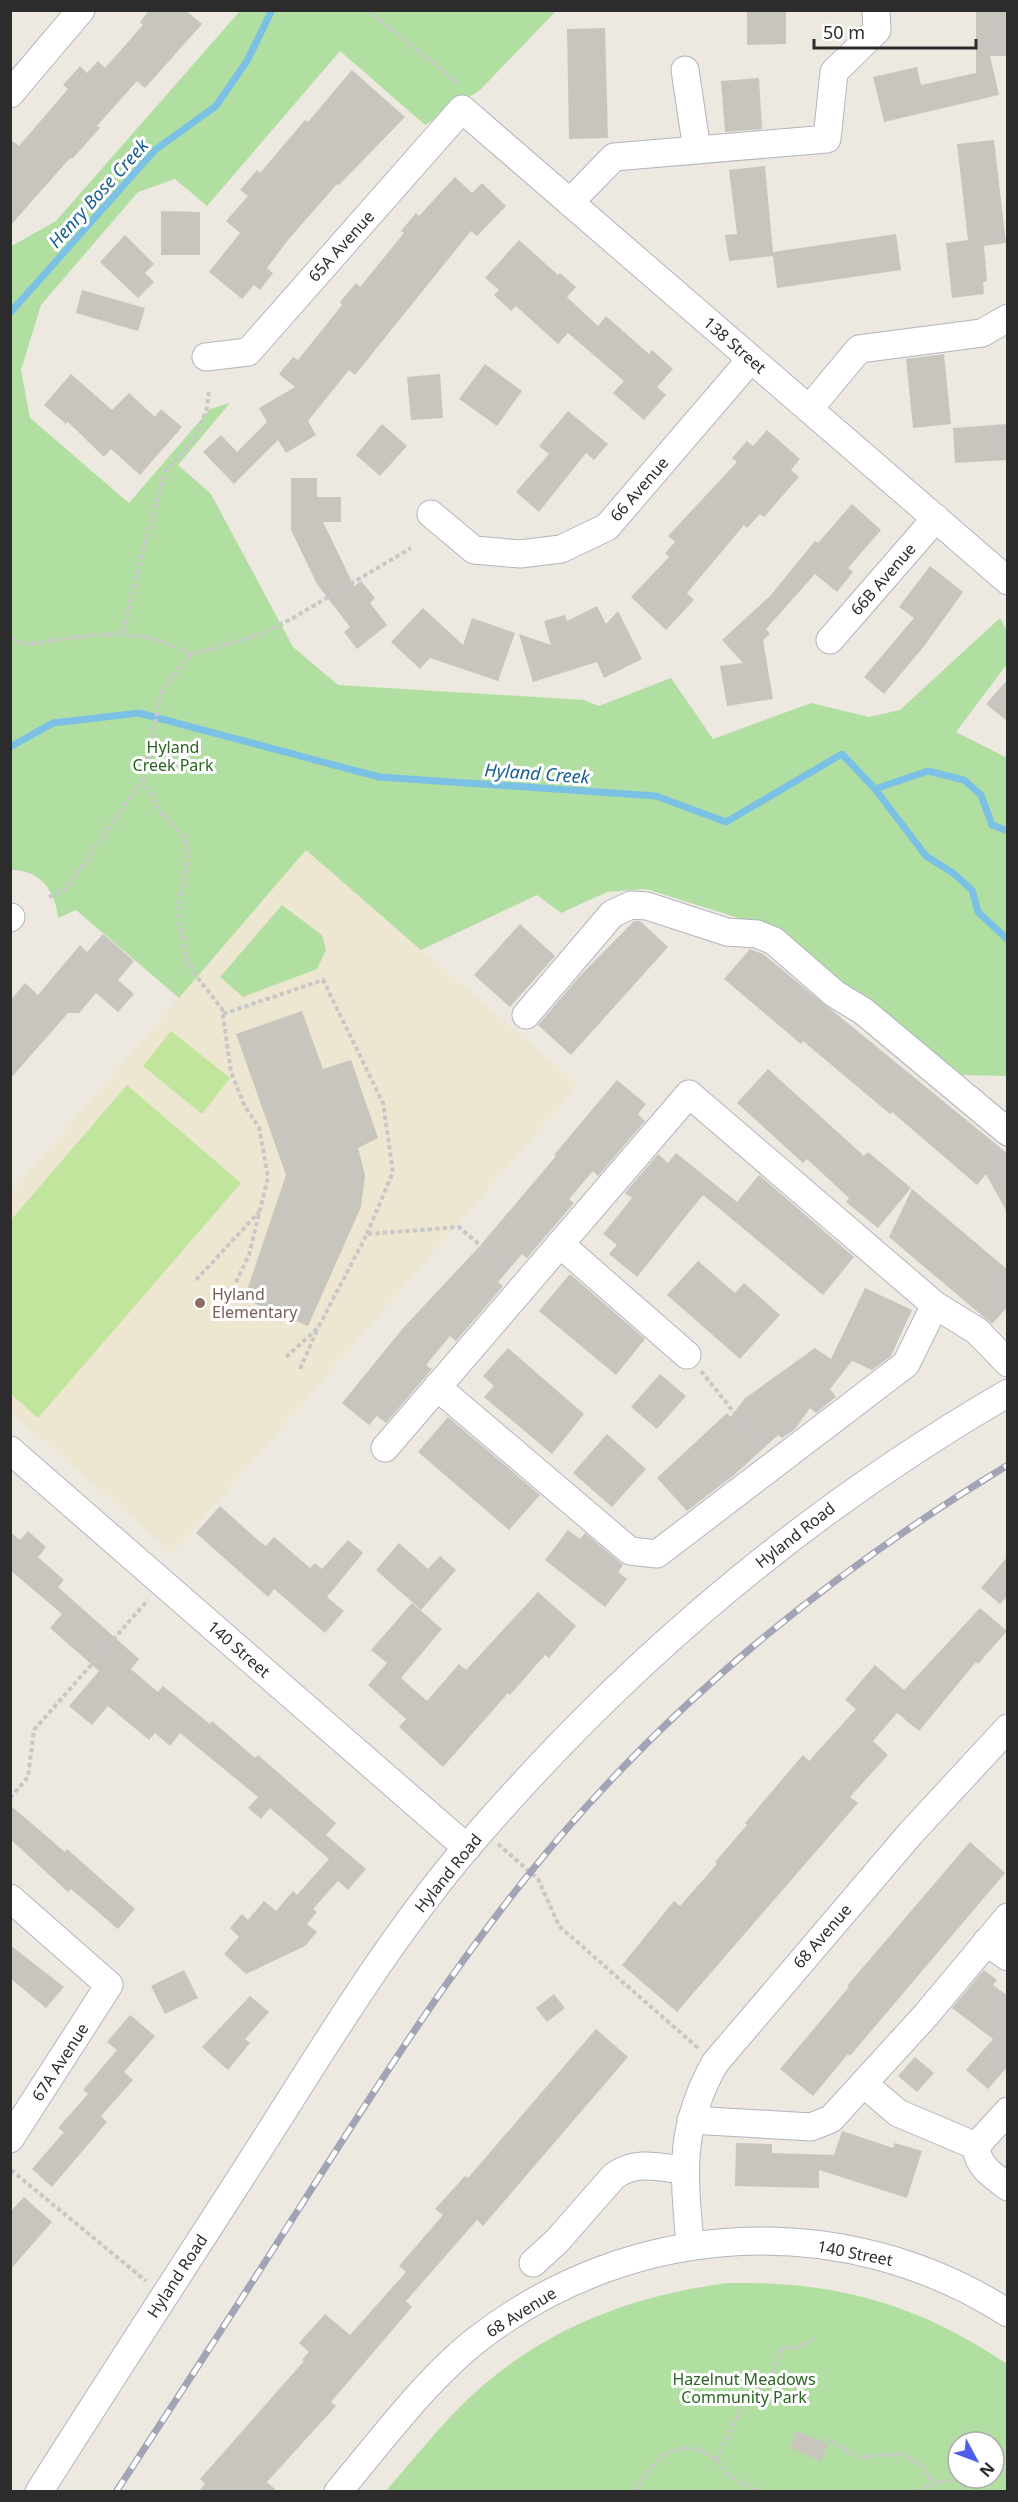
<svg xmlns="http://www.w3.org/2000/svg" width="1018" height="2502" viewBox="0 0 1018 2502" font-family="'Noto Sans',sans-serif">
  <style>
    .education { fill: #ede6d1 }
    .green { fill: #b1dfa1; fill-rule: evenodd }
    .pitch { fill: #c1e59d }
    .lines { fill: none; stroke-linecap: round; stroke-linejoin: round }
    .stream { stroke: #7bc1e6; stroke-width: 7 }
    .building { fill: #c8c5bf }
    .minor-casing { stroke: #b3b4be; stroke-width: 29 }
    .path { stroke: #c8c8c8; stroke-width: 4; stroke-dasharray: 4.5 3; stroke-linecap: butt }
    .minor { stroke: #fff; stroke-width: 27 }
    .rail-casing { stroke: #a2a4b5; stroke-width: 7 }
    .rail { stroke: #fff; stroke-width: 4.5; stroke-dasharray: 14; stroke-linecap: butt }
    .education-dot { fill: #8d6e63; stroke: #fff; stroke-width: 2 }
    .labels { text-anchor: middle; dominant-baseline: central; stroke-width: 6; stroke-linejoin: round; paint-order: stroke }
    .street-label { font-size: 16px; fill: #2c2c2c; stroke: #fff }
    .park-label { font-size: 16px; fill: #296520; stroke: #fff }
    .education-label { font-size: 16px; fill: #785e54; stroke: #fff; text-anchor: start }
    .water-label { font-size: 18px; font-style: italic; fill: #186094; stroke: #fff }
  </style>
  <rect width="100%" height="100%" fill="#ede8e0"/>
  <polygon class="education" points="306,850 578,1085 173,1553 11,1412 11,1193"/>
  <g class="green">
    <path d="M240,11H556L480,90L425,125L340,51L207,206L175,179L138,192L41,305L21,370L30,418L129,503L210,409L230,403L178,465L211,494L293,647L338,685L584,700L599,706L671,678L713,739L811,703L869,717L900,710L1000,618L1007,631V664L956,732L1007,758V1076L954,1075L777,930L646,889L607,892L561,913L537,895L421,950L306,850L179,998L76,910L58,918C56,891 39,869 11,870L10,247L56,221Z"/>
    <polygon points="282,905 322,935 326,950 317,969 243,997 220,977"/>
    <path d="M729,2283C836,2281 918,2304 1007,2364V2491L385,2492C412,2461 438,2428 467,2400C540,2330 631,2295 729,2283ZM958,2442H994V2478H958Z"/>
  </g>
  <g class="pitch">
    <polygon points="171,1031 230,1078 202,1114 143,1066"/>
    <polygon points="127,1085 241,1183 38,1418 11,1394 11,1220"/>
  </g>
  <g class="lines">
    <g class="stream">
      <polyline points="10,313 155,150 216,106 247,61 272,10"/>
      <polyline points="10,747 53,723 139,713 379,777 656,796 726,822 842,754 875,789 928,771 964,780 981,795 992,825 1008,831"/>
      <polyline points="875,789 926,856 953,873 972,890 978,912 1008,940"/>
    </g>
  </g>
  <g class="building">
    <polygon points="149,10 185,10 202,24 145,88 137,81 97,126 100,128 72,159 70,158 10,226 10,139 19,146 68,89 63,85 80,66 87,73 98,61 105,68 143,25 140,22"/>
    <polygon points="747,10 786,10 786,44 747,45"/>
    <polygon points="976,10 1008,10 1008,56 990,56 999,95 884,122 873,77 917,67 921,85 976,73"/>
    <polygon points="605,28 608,138 569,139 567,29"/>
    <polygon points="352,70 405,117 339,185 337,184 288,240 267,268 273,273 260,290 254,285 242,299 209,272 240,233 226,221 248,196 240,190 257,170 260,173 305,120 308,122"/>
    <polygon points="759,78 762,129 725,132 721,81"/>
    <polygon points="994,140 1006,243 984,246 987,281 983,282 984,294 952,298 946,243 968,240 957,144"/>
    <polygon points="765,166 773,252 896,234 901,270 777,288 773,256 729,261 725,235 737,234 729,170"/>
    <polygon points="455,177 472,193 482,183 506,206 477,236 471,231 355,375 349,370 308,421 316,435 286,453 278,440 234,484 203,452 221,435 237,452 267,422 259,408 295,387 279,374 293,357 298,360 342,305 340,302 356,283 360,287 404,233 401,231 416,213 419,216"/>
    <polygon points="161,211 200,212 200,255 161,255"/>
    <polygon points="125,235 154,264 145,273 154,282 138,298 100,262"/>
    <polygon points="519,240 558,275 560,273 576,287 567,297 598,326 606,316 649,354 652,350 673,369 657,387 666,395 644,420 613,393 624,381 568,333 558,344 516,306 511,311 494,295 499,290 485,278"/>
    <polygon points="82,290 145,308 138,331 76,313"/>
    <polygon points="944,354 951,424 913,428 906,359"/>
    <polygon points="485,364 522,391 497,426 459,399"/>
    <polygon points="71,374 112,410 129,393 155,417 161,409 182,427 140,475 111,449 104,457 68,422 66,424 44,405"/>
    <polygon points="440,374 443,418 411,420 407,377"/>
    <polygon points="568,411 608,444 594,460 586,453 539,512 516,492 549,454 539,446"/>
    <polygon points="382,424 407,446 380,476 356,455"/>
    <polygon points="1008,424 1008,460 955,463 953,428"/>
    <polygon points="767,430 800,459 791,470 799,477 764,517 760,514 747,528 744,525 687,593 694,600 666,630 631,597 669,557 665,553 675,542 668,536 737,462 732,458 747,441 753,446"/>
    <polygon points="291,478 317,478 317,497 341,497 341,522 323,522 354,586 361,581 375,598 370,603 387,625 357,649 344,632 350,627 317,584 291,530"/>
    <polygon points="852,504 881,530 848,568 853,572 837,592 815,574 766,629 770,634 763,640 773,699 727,706 720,666 743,663 722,640 770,596 815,541 818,543"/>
    <polygon points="930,566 963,592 925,645 884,694 864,677 914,618 899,607"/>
    <polygon points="597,606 606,624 618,611 642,659 604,678 597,662 533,682 519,634 551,645 544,621 565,615 567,621"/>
    <polygon points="423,608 463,645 472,618 515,633 498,681 430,658 420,669 391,642"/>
    <polygon points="1008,679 1008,722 986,704"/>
    <polygon points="634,921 640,921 668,947 571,1055 538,1025 579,977"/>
    <polygon points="520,924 555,956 510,1007 474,975"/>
    <polygon points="103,934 134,961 118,980 134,994 118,1012 96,993 79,1013 68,1013 10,1079 10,1001 25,983 38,995 80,945 87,952"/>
    <polygon points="750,949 763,954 1008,1154 1008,1214 986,1174 977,1185 892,1112 890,1114 803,1041 801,1044 724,979"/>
    <polygon points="302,1011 323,1069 351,1060 378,1138 358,1148 365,1175 361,1207 308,1326 244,1299 286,1175 236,1034"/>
    <polygon points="768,1069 864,1156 868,1152 911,1188 878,1228 846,1202 849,1198 807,1159 803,1163 737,1103"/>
    <polygon points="617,1080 646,1104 638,1114 645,1121 598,1176 593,1171 569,1199 574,1203 527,1258 522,1254 498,1282 503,1286 456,1341 450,1336 426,1365 432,1369 386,1423 377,1416 369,1425 342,1403 404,1327 479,1247 556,1156 554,1155"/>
    <polygon points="676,1153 737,1202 759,1175 854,1257 823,1295 703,1195 637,1277 609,1254 617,1245 603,1234 632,1198 625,1193 658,1154 668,1163"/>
    <polygon points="912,1189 1008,1270 1008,1306 992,1324 889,1237"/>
    <polygon points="698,1261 735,1293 744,1283 780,1315 740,1359 667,1295"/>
    <polygon points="570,1274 645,1339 616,1375 539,1311"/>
    <polygon points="865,1288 912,1310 891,1356 872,1370 852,1361 830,1389 836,1397 816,1413 810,1408 795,1429 782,1438 778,1435 734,1475 687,1511 657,1478 727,1413 731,1417 744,1399 815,1348 831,1359"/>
    <polygon points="508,1348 584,1414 552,1454 484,1397 494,1386 483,1376"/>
    <polygon points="660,1374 686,1396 657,1429 631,1407"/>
    <polygon points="448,1417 540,1495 509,1530 418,1452"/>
    <polygon points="607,1434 646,1469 612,1507 573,1473"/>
    <polygon points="220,1506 260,1542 266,1546 274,1537 310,1568 315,1563 322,1569 348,1540 363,1553 327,1597 344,1611 325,1633 274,1589 268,1597 196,1533"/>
    <polygon points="568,1530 580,1539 585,1533 623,1565 618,1572 627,1579 605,1607 545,1560"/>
    <polygon points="28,1531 46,1547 38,1557 64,1580 58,1587 139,1659 131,1669 158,1692 163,1686 210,1724 212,1721 255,1758 258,1755 336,1823 326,1835 366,1869 348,1890 338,1881 313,1909 317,1912 307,1924 317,1932 305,1946 246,1974 224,1954 239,1937 230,1928 242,1914 248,1920 264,1901 276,1911 293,1891 297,1895 329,1859 270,1808 261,1819 248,1808 258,1797 180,1733 170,1746 155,1733 149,1740 108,1706 92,1725 69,1706 99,1671 50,1628 62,1614 10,1570 10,1532 20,1540"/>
    <polygon points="399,1543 428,1569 440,1556 456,1570 421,1610 376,1570"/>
    <polygon points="1008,1556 1008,1596 1000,1604 981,1588"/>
    <polygon points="538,1592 576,1626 549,1658 545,1655 510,1695 508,1693 443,1767 399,1727 406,1719 368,1685 387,1663 371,1650 412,1603 442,1629 401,1678 427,1701 459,1664 466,1670"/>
    <polygon points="980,1608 1007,1631 978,1664 976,1662 919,1731 897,1713 873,1741 888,1755 850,1797 858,1803 677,2012 622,1965 674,1901 680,1906 717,1864 715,1862 747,1825 745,1823 803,1755 809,1761 856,1709 845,1700 875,1665 904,1690"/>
    <polygon points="10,1805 65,1852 67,1849 135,1909 118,1929 71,1889 68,1892 10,1839"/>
    <polygon points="970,1842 1005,1873 850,2056 848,2054 813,2096 780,2069 849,1987 847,1986"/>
    <polygon points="10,1945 64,1987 46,2008 10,1978"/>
    <polygon points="184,1970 198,1998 165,2014 151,1986"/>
    <polygon points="984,1970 997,1980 993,1985 1008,1996 1008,2066 988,2089 966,2070 993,2039 952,2008"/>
    <polygon points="554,1994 565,2008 547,2022 536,2008"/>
    <polygon points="250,1996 269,2012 245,2039 250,2043 228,2070 202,2047"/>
    <polygon points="130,2015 155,2036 124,2072 133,2080 101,2116 107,2122 52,2187 32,2169 64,2132 58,2128 88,2094 83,2090 117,2050 107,2042"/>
    <polygon points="596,2029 628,2057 483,2226 477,2220 406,2301 412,2307 331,2402 336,2406 267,2482 278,2492 198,2492 205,2484 200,2479 304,2361 302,2360 309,2352 299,2343 325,2314 350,2335 406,2272 399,2266 443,2215 435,2209 465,2176 468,2178"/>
    <polygon points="915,2057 934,2073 917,2092 898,2076"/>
    <polygon points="842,2131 893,2148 895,2143 922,2151 907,2198 819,2170 819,2188 735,2186 736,2143 772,2144 772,2153 834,2155"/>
    <polygon points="24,2197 52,2222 10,2270 10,2212"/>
    <polygon points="797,2431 828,2444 821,2461 790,2448"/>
  </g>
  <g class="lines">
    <defs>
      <g id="minor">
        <polyline points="685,70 697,150"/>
        <polyline points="10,94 81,10"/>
        <polyline points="570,202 614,157 827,139 834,72 877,30 876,10"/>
        <polyline points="206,357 248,352 462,109 1008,581"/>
        <polyline points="809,409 859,349 982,333 1008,318"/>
        <polyline points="431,514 474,550 520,554 561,549 607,527 751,359"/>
        <polyline points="830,640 936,518"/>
        <polyline points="10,918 11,917"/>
        <polyline points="526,1015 612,914 631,905 647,906 727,932 757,934 774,941 835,994 863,1011 1008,1132"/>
        <polyline points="560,1244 687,1355"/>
        <polyline points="437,1387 630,1551 657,1554 906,1364 935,1305"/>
        <polyline points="385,1448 689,1094 935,1305 977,1331 1008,1363"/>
        <polyline points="10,1450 467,1848"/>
        <polyline points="10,1898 109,1985 10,2139"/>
        <polyline points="986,1942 1008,1957"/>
        <polyline points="864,2084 898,2113 976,2146"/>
        <path d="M1008,2111L976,2146C977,2166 993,2176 1008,2187"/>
        <polyline points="691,2120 811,2127 831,2119 926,2015 1008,1917"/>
        <path d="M690,2245C684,2173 678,2129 715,2063L910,1834L1008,1728"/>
        <path d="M533,2263L557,2241L614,2176C636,2160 658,2167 684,2170"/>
        <path d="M39,2492C112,2376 187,2262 261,2146C326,2044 389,1939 468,1846C622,1666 803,1512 1008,1393"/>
        <path d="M338,2492C380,2442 428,2377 479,2338C634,2219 843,2208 1008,2313"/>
      </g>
    </defs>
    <use href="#minor" class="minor-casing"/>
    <g class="path">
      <polyline points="368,10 460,85"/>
      <polyline points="123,632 149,527 166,471 196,437 207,408 209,392"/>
      <path d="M10,639L26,644C85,637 136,622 191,655"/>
      <polyline points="143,779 160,811 183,836 188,848 188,860 180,896 179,916 187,960 197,977 222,1009 231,1072 245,1107 259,1127 268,1177 249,1255 225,1305 216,1303"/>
      <polyline points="49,897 66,889 143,779 162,690 191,655 261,634 293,618 411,548"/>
      <polyline points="223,1014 323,980 383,1103 393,1172 367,1234"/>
      <polyline points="196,1280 259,1212"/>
      <polyline points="286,1357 318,1328 367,1234 459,1227 508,1269"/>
      <polyline points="300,1369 318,1328"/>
      <polyline points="701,1371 760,1445"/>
      <polyline points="10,1798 28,1777 34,1730 148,1600"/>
      <polyline points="498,1844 538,1879 559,1926 698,2048"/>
      <polyline points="11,2170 146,2281"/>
      <polyline points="824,2438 858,2457 903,2454 924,2467 932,2482"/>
      <polyline points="716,2460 743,2406 774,2371 783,2348 798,2347 815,2338"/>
      <path d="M635,2492C653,2460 679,2431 716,2460C722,2465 725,2473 732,2477C740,2483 751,2487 761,2492"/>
      <path d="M918,2492C949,2471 978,2487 1008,2472"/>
    </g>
    <use href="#minor" class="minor"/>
    <defs>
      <path id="rail" d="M116,2492C178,2397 240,2302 300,2207C381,2080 460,1954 558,1839C685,1690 841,1566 1008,1465"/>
    </defs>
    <use href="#rail" class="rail-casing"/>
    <use href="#rail" class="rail"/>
  </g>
  <circle class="education-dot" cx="200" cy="1303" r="6"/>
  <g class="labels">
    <g class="street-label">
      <text transform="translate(341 246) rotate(-48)">65A Avenue</text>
      <text transform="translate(735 345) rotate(41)">138 Street</text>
      <text transform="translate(639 489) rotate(-49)">66 Avenue</text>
      <text transform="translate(883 579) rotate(-49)">66B Avenue</text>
      <text transform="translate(795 1535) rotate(-38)">Hyland Road</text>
      <text transform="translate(239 1649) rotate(41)">140 Street</text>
      <text transform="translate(448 1873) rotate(-51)">Hyland Road</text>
      <text transform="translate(822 1936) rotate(-49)">68 Avenue</text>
      <text transform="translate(60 2062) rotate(-57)">67A Avenue</text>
      <text transform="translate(855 2253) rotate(11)">140 Street</text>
      <text transform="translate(177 2276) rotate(-57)">Hyland Road</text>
      <text transform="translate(521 2312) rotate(-32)">68 Avenue</text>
    </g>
    <g class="park-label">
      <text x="173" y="747">Hyland<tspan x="173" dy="18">Creek Park</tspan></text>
      <text x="744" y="2379">Hazelnut Meadows<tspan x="744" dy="18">Community Park</tspan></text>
    </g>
    <g class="education-label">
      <text x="212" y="1294">Hyland<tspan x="212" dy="18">Elementary</tspan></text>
    </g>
    <g class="water-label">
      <text transform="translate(98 193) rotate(-48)">Henry Bose Creek</text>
      <text transform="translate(537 773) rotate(4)">Hyland Creek</text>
    </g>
  </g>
  <rect width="1018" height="2502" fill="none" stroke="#2c2c2c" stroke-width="24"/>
  <g transform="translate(976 2460) rotate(131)"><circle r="28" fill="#ffffff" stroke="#ababab" stroke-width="1.5"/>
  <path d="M0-4.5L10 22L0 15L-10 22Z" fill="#4d5eed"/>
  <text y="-9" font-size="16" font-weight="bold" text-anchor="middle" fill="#2c2c2c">N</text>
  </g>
  <path d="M814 39v9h162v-9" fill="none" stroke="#2c2c2c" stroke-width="3"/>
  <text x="823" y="39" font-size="18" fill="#2c2c2c" stroke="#ffffff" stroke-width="4.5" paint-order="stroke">50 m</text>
</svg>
